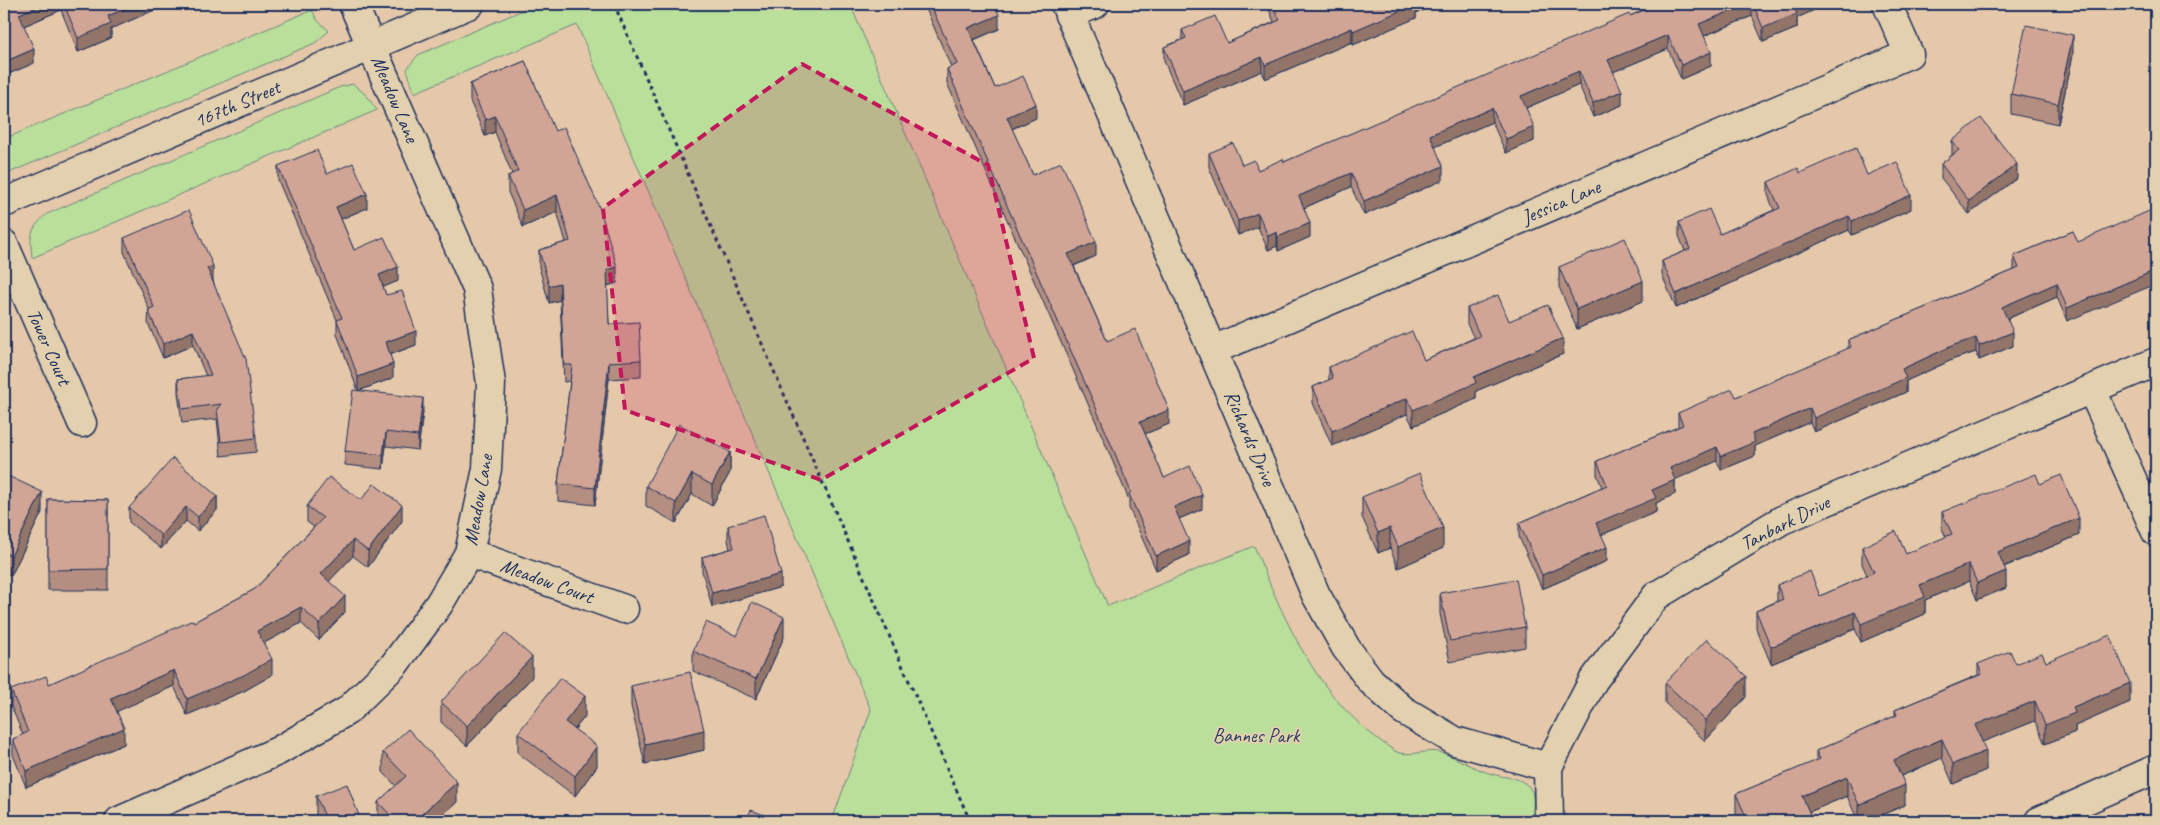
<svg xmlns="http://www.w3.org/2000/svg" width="2160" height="825" viewBox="0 0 2160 825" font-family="Caveat,sans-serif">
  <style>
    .green { fill: #b9df9a; stroke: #6a877c }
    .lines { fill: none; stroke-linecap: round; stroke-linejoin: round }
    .minor-casing { stroke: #1b2f5e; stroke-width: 31 }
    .path { stroke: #1b2f5e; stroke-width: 3; stroke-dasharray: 4 4; stroke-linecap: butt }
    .minor { stroke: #e3d0ae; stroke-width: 28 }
    .wall { fill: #b48e80; stroke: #1b2f5e }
    .shaded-wall { fill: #927468; stroke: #1b2f5e }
    .building { fill: #d1a595; stroke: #1b2f5e }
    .marked { fill: #c2185b; fill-opacity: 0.2; stroke: #c2185b; stroke-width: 4; stroke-dasharray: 10 6; stroke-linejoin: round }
    .labels { text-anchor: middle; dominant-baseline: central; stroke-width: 4; stroke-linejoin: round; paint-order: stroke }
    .street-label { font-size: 20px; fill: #1b2f5e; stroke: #e3d0ae }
    .park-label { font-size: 20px; fill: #2b4164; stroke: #e3d0ae }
  </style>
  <rect width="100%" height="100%" fill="#e5c8a9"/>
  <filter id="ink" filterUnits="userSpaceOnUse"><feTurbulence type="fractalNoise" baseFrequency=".02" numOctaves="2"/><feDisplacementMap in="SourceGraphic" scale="10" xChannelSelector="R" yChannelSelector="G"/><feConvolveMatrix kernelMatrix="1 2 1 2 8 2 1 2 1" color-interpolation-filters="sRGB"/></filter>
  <g filter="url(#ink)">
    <g class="green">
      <path d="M537,4H850L1108,606L1254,546C1287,626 1318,702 1395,751C1406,758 1427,749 1439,752C1457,757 1474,769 1492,774C1504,778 1521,776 1530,788C1536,796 1532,812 1532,821H832L871,710L577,25L414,93L407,69L418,55Z"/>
      <polygon points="312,10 317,20 329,31 315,43 4,175 4,139"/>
      <path d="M353,84L365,94L377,110L32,258C30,235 29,230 47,214L340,87Z"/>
    </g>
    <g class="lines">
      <defs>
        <g id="minor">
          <polyline points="1065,4 1316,595 1346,648 1371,681 1403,710 1455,741 1548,767"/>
          <polyline points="1069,15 1095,4"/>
          <polyline points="4,203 470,4"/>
          <polyline points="4,244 82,423"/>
          <polyline points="1213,350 1909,54 1887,4"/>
          <polyline points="2092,390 2156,532"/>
          <polyline points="469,553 624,609"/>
          <polyline points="119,821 278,751 347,711 394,665 439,604 469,553 487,469 491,383 477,289 353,4"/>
          <polyline points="1549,821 1548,767 1593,681 1656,596 1782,520 2156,362"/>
          <polyline points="2039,821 2156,769"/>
        </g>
      </defs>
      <use href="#minor" class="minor-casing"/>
      <polyline class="path" points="614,4 970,821"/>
      <use href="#minor" class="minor"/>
    </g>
    <g class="wall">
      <polygon points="4,4 168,4 111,29 111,38 78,52 61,10 24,26 34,63 4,76"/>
      <polygon points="924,4 995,4 999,29 974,40 995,88 1036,118 1012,129 1033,175 1096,256 1074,266 1107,341 1169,424 1145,434 1164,478 1202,509 1179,519 1189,555 1156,570 1129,508 1129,500 1096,422 947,83 947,69 951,67"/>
      <polygon points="1268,4 1438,4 1416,13 1416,18 1353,45 1352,42 1265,79 1262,71 1183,105 1164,61 1164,47 1182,40 1182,30 1227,43 1274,22 1268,7"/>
      <polygon points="1658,4 1814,4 1814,10 1797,18 1797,28 1763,42 1752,16 1704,36 1711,66 1681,79 1668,49 1613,72 1622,105 1593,117 1579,85 1526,108 1534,141 1506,153 1492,122 1435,147 1443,180 1364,215 1351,187 1304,208 1310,237 1278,251 1277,246 1268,250 1258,227 1238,235 1209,167 1209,153 1258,170 1284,162"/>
      <polygon points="2073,55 2058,124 2011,114 2011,94"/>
      <polygon points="525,61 617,283 607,286 609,324 641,360 641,377 609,379 595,505 558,501 558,484 570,381 564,382 560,300 549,303 539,267 539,250 566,242 557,212 523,227 508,192 508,176 512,174 495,132 485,136 470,101 470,84"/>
      <polygon points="1952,141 2017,178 1969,214 1941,178 1941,164 1952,155"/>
      <polygon points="278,166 327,174 367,208 341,219 354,250 398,281 383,287 386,295 416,345 390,355 393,378 358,391 337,334 337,320 278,180"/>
      <polygon points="1800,173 1867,175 1911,209 1852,235 1849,230 1676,308 1662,275 1662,261 1685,251 1679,236 1679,222 1720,234 1774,210 1768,195 1768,182"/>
      <polygon points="2073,231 2067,321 2057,297 2007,319 2013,346 1979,360 1976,352 1954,359 1906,381 1906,392 1814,432 1810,422 1755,446 1755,456 1721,470 1717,461 1675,479 1675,494 1656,503 1656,512 1601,535 1607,561 1542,589 1519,537 1519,523 1602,487 1597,475 1597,461 1678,427 1678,413 1736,397 1848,349 1848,340 2014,270 2014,256"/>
      <polygon points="124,238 213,280 256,438 256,452 221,456 217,419 182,423 178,393 178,379 206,376 193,345 163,358 148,323 149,309 124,252"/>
      <polygon points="1559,267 1643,301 1577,329 1559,287"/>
      <polygon points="1467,308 1509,321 1563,354 1476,391 1476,399 1413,426 1407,414 1332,446 1313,403 1313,387 1329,380 1329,367 1424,360 1474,338 1467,324"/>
      <polygon points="423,412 418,450 386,446 383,469 345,465 345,451"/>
      <polygon points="730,452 730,472 712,506 692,494 676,523 646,506 646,486"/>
      <polygon points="4,474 42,512 11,576 4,573"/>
      <polygon points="2040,484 2079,535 2004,567 2006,588 1977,600 1969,581 1925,600 1925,614 1861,642 1855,629 1771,664 1756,628 1756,611 1777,601 1777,585 1820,596 1867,575 1862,564 1862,547 1906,554 1946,537 1942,529 1942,512"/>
      <polygon points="217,496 217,510 198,531 186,521 161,549 129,522 129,508"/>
      <polygon points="1362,497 1443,548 1398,568 1390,548 1378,553 1362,517"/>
      <polygon points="48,499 108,500 108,590 48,590"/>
      <polygon points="361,500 402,521 368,567 353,556 329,581 345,612 319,640 301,623 264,643 272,675 244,691 187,715 174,686 117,711 124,744 26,787 13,755 13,739 23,735 11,706 11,690 49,684 194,622 255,589 314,527 307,522 307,506"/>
      <polygon points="728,526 781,587 712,607 702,571 702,557 730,549 728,540"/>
      <polygon points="1440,593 1525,627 1525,647 1450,662 1440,614"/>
      <polygon points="737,636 784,637 756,699 693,671 693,651"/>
      <polygon points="2046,662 2130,702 2075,726 2075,732 2045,744 2035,721 1982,742 1986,770 1953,784 1942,758 1901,776 1905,805 1867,821 1858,821 1847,796 1809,812 1813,821 1740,821 1736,814 1736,794 1816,761 1816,751 1895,716 1895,710 1978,675 1978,664 2016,664"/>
      <polygon points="532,677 467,746 441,722 441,702"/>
      <polygon points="1665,683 1746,697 1705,741 1665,703"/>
      <polygon points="631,686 704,750 645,764 631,706"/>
      <polygon points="585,716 575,729 597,766 575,796 518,753 518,733"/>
      <polygon points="383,752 457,802 436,821 378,821 378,802 396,786 383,772"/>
      <polygon points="316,796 361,821 319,821 316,816"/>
    </g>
    <g class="shaded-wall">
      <polygon points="44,4 61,4 61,10 19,28 19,14"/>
      <polygon points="136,4 168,4 111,29 111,38 78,52 78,38 108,16"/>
      <polygon points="1414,4 1438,4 1416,13 1416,18 1353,45 1353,31"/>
      <polygon points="1748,4 1752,4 1752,16 1699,38 1699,24"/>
      <polygon points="1797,4 1814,4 1814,10 1797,18 1797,28 1763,42 1763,28 1793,5"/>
      <polygon points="999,15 999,29 968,42 968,28"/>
      <polygon points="1352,28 1352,42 1265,79 1265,65"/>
      <polygon points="1668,35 1668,49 1608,74 1608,60"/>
      <polygon points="2073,35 2073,55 2058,124 2058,104"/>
      <polygon points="34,49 34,63 4,76 4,62"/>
      <polygon points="1711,52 1711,66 1681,79 1681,65"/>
      <polygon points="1262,57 1262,71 1183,105 1183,91"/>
      <polygon points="1579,71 1579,85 1521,110 1521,96"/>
      <polygon points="1622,91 1622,105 1593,117 1593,103"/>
      <polygon points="1036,104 1036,118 1007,131 1007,117"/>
      <polygon points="1492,108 1492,122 1430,149 1430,135"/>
      <polygon points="495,116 495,132 485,136 485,120"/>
      <polygon points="1534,127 1534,141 1506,153 1506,139"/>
      <polygon points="2017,164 2017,178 1969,214 1969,201"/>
      <polygon points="1443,166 1443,180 1364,215 1364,201"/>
      <polygon points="1351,173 1351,187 1299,210 1299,196"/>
      <polygon points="367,194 367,208 336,221 336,207"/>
      <polygon points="557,195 557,212 523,227 523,210"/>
      <polygon points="1911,195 1911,209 1852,235 1852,221"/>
      <polygon points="1258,213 1258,227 1238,235 1238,221"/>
      <polygon points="1849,216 1849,230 1676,308 1676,294"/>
      <polygon points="1310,223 1310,237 1278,251 1278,237"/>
      <polygon points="1277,232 1277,246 1268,250 1268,236"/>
      <polygon points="1096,242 1096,256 1068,268 1068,254"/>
      <polygon points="213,266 213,280 207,282 207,268"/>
      <polygon points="398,267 398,281 379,289 379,275"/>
      <polygon points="617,267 617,283 607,286 607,270"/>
      <polygon points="2156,270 2156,284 2067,321 2067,308"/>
      <polygon points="1643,281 1643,301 1577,329 1577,309"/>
      <polygon points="560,283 560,300 549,303 549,286"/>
      <polygon points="2057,283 2057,297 2002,321 2002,307"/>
      <polygon points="193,331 193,345 163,358 163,344"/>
      <polygon points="416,331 416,345 386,356 386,342"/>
      <polygon points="2013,332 2013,346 1979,360 1979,346"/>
      <polygon points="1563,338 1563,354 1476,391 1476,399 1413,426 1413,410 1474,377"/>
      <polygon points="1976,338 1976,352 1954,359 1906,381 1906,392 1814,432 1814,418 1902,369 1954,345"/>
      <polygon points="609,362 609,379 595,505 595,488"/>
      <polygon points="393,364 393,378 358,391 358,377"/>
      <polygon points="423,398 423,412 418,450 418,436"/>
      <polygon points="1407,398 1407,414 1332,446 1332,431"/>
      <polygon points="1810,408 1810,422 1755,446 1755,456 1721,470 1721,456 1752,434"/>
      <polygon points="1169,410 1169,424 1140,436 1140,422"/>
      <polygon points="386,432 386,446 383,469 383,455"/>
      <polygon points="1717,447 1717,461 1670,482 1670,468"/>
      <polygon points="730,452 730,472 712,506 712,485"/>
      <polygon points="692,474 692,494 676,523 676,503"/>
      <polygon points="1675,480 1675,494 1656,503 1656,512 1596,537 1596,523 1652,490"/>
      <polygon points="42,492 42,512 11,576 11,556"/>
      <polygon points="1202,495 1202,509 1174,521 1174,507"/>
      <polygon points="217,496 217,510 198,531 198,517"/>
      <polygon points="402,505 402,521 368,567 368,551"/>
      <polygon points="186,507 186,521 161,549 161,535"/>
      <polygon points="2079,518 2079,535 1998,569 1998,552"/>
      <polygon points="1390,528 1390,548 1378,553 1378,533"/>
      <polygon points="1443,528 1443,548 1398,568 1398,547"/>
      <polygon points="353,540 353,556 321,590 321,574"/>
      <polygon points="1189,541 1189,555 1156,570 1156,556"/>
      <polygon points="1607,547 1607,561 1542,589 1542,575"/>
      <polygon points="1969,564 1969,581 1925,600 1925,614 1861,642 1861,624 1920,585"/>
      <polygon points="2006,571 2006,588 1977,600 1977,583"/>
      <polygon points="781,574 781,587 712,607 712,593"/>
      <polygon points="345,596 345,612 319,640 319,624"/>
      <polygon points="301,607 301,623 257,647 257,631"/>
      <polygon points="1855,612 1855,629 1771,664 1771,647"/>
      <polygon points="784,617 784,637 756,699 756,679"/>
      <polygon points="532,657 532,677 467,746 467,726"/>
      <polygon points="272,659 272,675 244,691 187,715 187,699"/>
      <polygon points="174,670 174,686 111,714 111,698"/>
      <polygon points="1746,676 1746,697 1705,741 1705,720"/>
      <polygon points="2130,683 2130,702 2075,726 2075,732 2045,744 2045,725 2073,707"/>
      <polygon points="585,696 585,716 565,742 565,722"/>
      <polygon points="2035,701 2035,721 1975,745 1975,725"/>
      <polygon points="124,728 124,744 26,787 26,771"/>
      <polygon points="704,730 704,750 645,764 645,744"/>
      <polygon points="1942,739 1942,758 1894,779 1894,760"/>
      <polygon points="597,746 597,766 575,796 575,776"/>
      <polygon points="1986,751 1986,770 1953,784 1953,764"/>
      <polygon points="1847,777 1847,796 1802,815 1802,796"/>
      <polygon points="457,782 457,802 436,821 414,821"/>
      <polygon points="1905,785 1905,805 1867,821 1859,821 1859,805"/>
    </g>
    <g class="building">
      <polygon points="4,4 44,4 19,14 34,49 4,62"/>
      <polygon points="64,4 136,4 108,16 111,24 78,38"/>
      <polygon points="930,4 995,4 999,15 968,28 995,88 1023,76 1036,104 1007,117 1033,175 1061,162 1084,213 1096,242 1068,254 1107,341 1135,329 1147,358 1169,410 1140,422 1164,478 1190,466 1202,495 1174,507 1189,541 1156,556 1129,494 1131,492 1096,408 947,69 957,64"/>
      <polygon points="1272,4 1416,4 1353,31 1352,28 1265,65 1262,57 1183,91 1164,47 1186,38 1182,30 1215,16 1227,43 1280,20"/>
      <polygon points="1658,4 1748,4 1699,24 1711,52 1681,65 1668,35 1608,60 1622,91 1593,103 1579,71 1521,96 1534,127 1506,139 1492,108 1430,135 1443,166 1364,201 1351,173 1299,196 1310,223 1278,237 1277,232 1268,236 1258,213 1238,221 1209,153 1233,143 1242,165 1254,160 1258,170 1283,159 1284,162 1629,14 1630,16"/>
      <polygon points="1753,4 1797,4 1793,5 1797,14 1763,28"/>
      <polygon points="2026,25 2073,35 2058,104 2011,94"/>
      <polygon points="525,61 555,131 564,127 600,209 617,267 607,270 609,324 639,322 641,360 609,362 595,488 558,484 572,365 564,365 560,283 549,286 539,250 570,241 557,195 523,210 508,176 518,171 495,116 485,120 470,84"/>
      <polygon points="1981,118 2017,164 1969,201 1941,164 1959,150 1952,141"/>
      <polygon points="1856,148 1867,175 1897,162 1911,195 1852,221 1849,216 1676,294 1662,261 1690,249 1679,222 1709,209 1720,234 1780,208 1768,182 1798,168 1800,173"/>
      <polygon points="317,150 327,174 353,163 367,194 336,207 354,250 384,237 398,267 379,275 386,295 402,291 416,331 386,342 393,364 358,377 337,320 342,318 278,166"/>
      <polygon points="2156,208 2156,270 2067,308 2057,283 2002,307 2013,332 1979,346 1976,338 1954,345 1902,369 1906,378 1814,418 1810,408 1752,434 1755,442 1721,456 1717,447 1670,468 1675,480 1652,490 1656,498 1596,523 1607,547 1542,575 1519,523 1607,485 1597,461 1683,425 1678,413 1732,389 1736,397 1851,347 1848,340 2019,268 2014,256 2073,231 2078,242"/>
      <polygon points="189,210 213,266 207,268 246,359 256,438 221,442 217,409 221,404 182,409 178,379 211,375 193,331 163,344 148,310 154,307 124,238"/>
      <polygon points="1625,238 1643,281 1577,309 1559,267"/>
      <polygon points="1498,295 1509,321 1548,305 1563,338 1474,377 1476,383 1413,410 1407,398 1332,431 1313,387 1333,378 1329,367 1412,331 1424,360 1480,336 1467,308"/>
      <polygon points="353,390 423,398 418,436 386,432 383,455 345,451"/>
      <polygon points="679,424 730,452 712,485 692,474 676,503 646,486"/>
      <polygon points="173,458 217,496 198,517 186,507 161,535 129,508"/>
      <polygon points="1420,473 1443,528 1398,547 1390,528 1378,533 1362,497"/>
      <polygon points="4,474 42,492 11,556 4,552"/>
      <polygon points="2036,474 2040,484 2061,475 2079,518 1998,552 2006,571 1977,583 1969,564 1920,585 1925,597 1861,624 1855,612 1771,647 1756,611 1783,599 1777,585 1810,571 1820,596 1874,572 1862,547 1896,531 1906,554 1952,534 1942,512"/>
      <polygon points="329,477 361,500 374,484 402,505 368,551 353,540 321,574 345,596 319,624 301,607 257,631 272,659 244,675 187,699 174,670 111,698 124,728 26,771 13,739 28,732 11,690 46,676 49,684 193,620 194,622 255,589 323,518 307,506"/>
      <polygon points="48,499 108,500 108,569 48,570"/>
      <polygon points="764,515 781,574 712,593 702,557 734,548 728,526"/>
      <polygon points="1516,579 1525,627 1450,641 1440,593"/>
      <polygon points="752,602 784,617 756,679 693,651 706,622 737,636"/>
      <polygon points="505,633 532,657 467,726 441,702"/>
      <polygon points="2110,635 2130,683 2073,707 2075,713 2045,725 2035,701 1975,725 1986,751 1953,764 1942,739 1894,760 1905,785 1859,805 1847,777 1802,796 1813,821 1748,821 1736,794 1820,759 1816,751 1897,715 1895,710 1982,674 1978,664 2010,651 2016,664 2042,653 2046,662"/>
      <polygon points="1707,639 1746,676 1705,720 1665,683"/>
      <polygon points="690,672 704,730 645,744 631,686"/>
      <polygon points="560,678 585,696 565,722 597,746 575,776 518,733"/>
      <polygon points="408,729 457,782 414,821 396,821 378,802 406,776 383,752"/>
      <polygon points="347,784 361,821 327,821 316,796"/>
      <polygon points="751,810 780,821 746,821"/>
    </g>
  </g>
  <path class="marked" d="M802,64L988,165L1034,358L821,480L625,410L603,208Z"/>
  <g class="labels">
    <g class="street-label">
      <text transform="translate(395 99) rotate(67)">Meadow Lane</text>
      <text transform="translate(237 104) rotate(-23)">167th Street</text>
      <text transform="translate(1561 202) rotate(-23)">Jessica Lane</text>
      <text transform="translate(49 347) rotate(66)">Tower Court</text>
      <text transform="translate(1250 438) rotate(67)">Richards Drive</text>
      <text transform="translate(478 500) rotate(-80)">Meadow Lane</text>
      <text transform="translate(1785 523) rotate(-27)">Tanbark Drive</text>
      <text transform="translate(547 581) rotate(20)">Meadow Court</text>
    </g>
    <g class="park-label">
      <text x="1256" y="735">Bannes Park</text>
    </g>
  </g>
  <rect width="2160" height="825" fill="none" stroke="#e3d0ae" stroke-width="20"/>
  <rect x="10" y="10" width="2140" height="805" fill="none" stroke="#1b2f5e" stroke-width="2" filter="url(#ink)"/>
</svg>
